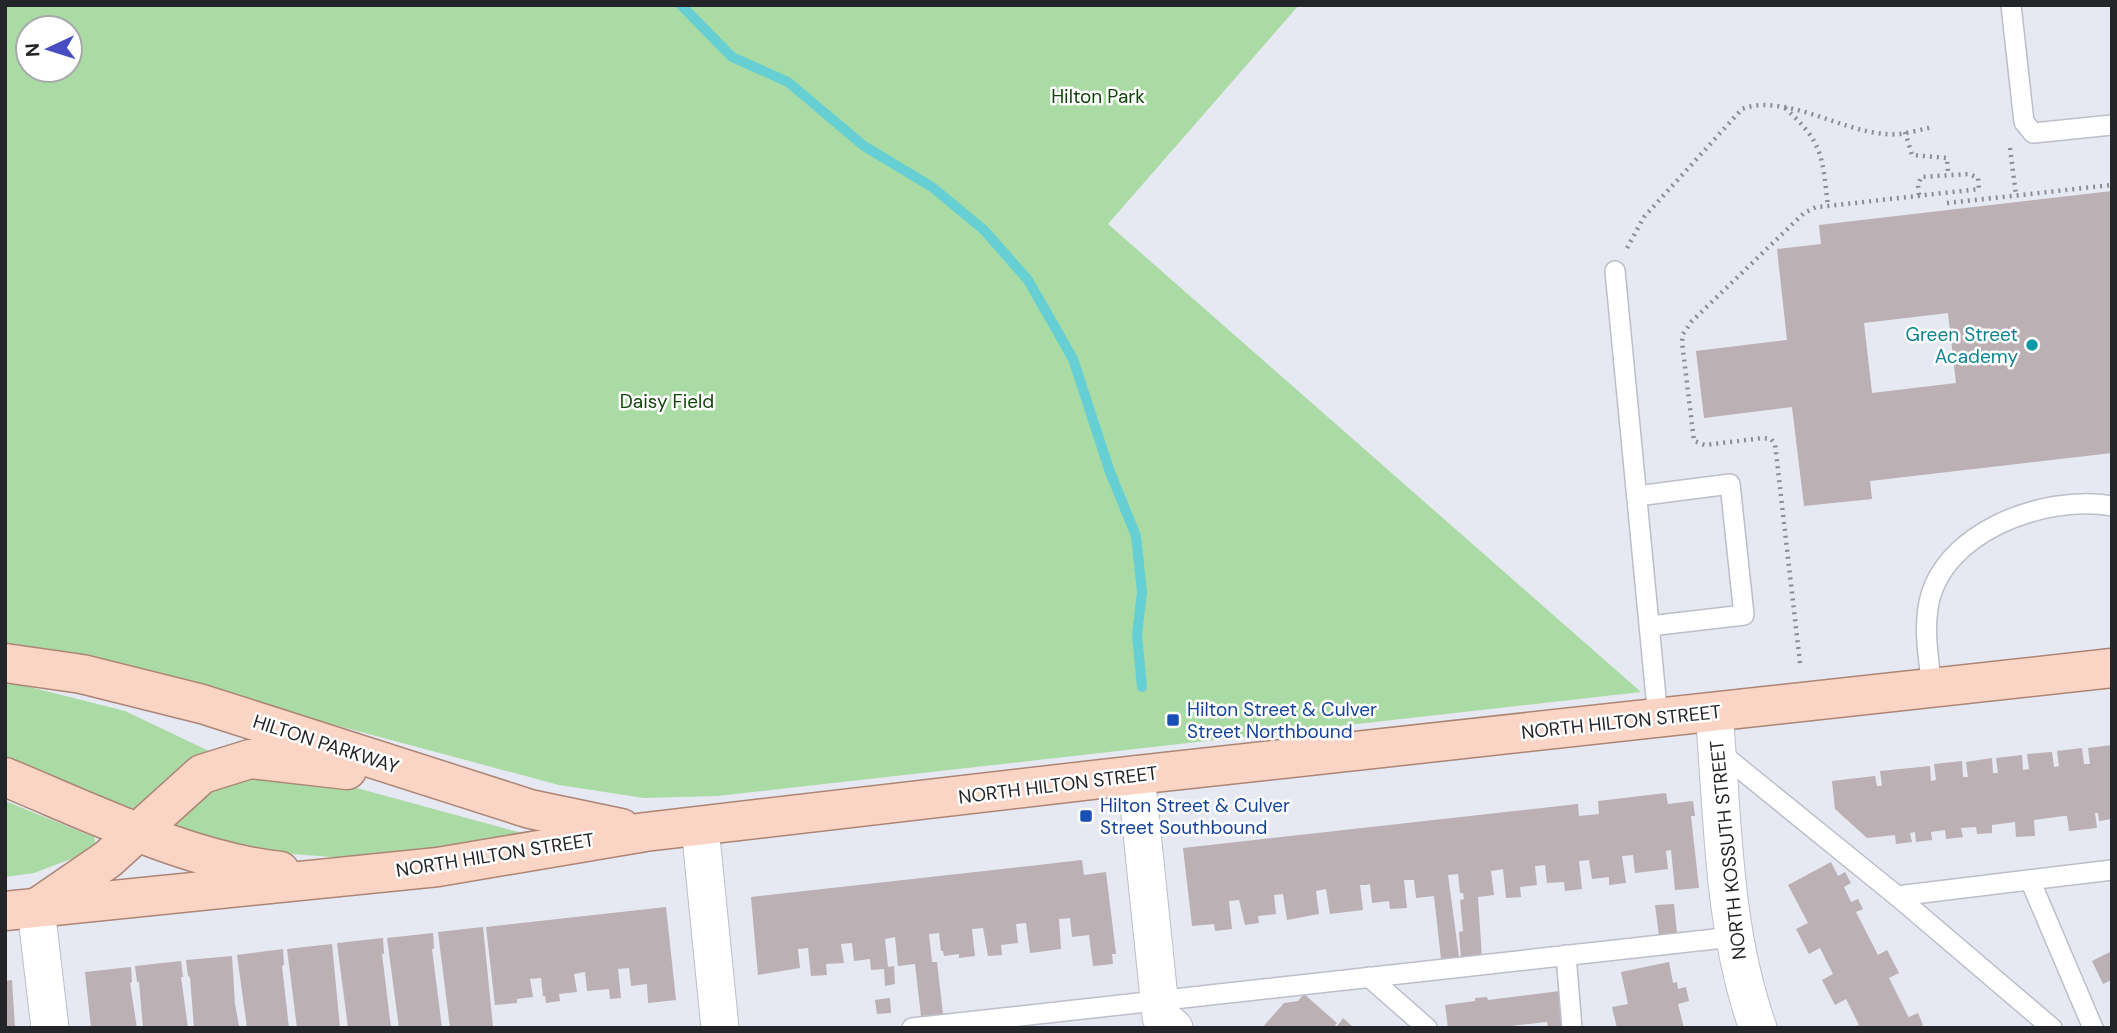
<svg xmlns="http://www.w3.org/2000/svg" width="2117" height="1033" viewBox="0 0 2117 1033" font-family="'DM Sans',sans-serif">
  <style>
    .green { fill: #abdba4; fill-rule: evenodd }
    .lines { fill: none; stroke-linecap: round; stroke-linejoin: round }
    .stream { stroke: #65cfd3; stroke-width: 10 }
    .building { fill: #bbb0b3; fill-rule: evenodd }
    .lane-casing { stroke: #bcbec8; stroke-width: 22 }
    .street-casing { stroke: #bcbec8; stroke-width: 39 }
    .primary-casing { stroke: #ac8576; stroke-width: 41 }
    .path { stroke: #8c8d94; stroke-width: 4.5; stroke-dasharray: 2 5; stroke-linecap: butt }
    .lane { stroke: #fff; stroke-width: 19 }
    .street { stroke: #fff; stroke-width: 37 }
    .primary { stroke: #fad5c6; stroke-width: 38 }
    .culture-dot { fill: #0f9aa8; stroke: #fff; stroke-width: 2.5 }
    .transit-dot { fill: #1a4fb4; stroke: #fff; stroke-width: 2.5 }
    .labels { text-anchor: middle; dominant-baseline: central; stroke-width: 5; stroke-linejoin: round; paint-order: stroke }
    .park-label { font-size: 19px; fill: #12450b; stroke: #fff }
    .culture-label { font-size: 19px; fill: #0d838f; stroke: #fff; text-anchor: end }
    .transit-label { font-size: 19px; fill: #164399; stroke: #fff; text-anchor: start }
    .street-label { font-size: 19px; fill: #242528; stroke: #fff }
  </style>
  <rect width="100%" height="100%" fill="#e6e8f2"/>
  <g class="green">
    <path d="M5,5H1299L1108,224L1641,692L718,796L644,798L559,785L107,664L5,649ZM28,28H70V70H28Z"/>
    <polygon points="5,683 18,684 125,711 209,751 135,809 5,762"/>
    <polygon points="259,772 320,778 529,835 360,859 238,850 177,831 168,820 204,789"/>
    <polygon points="5,801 94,837 97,849 34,873 5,877"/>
  </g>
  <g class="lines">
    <polyline class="stream" points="681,5 732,57 788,82 864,146 932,187 984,230 1028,280 1073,359 1110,472 1136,536 1142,592 1137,635 1142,687"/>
  </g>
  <g class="building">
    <path d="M2112,191V453L1870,481L1872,499L1804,506L1792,407L1704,418L1696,351L1787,340L1777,249L1821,244L1819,225ZM1948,313L1956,383L1872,393L1864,323Z"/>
    <polygon points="2112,745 2112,819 2099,821 2098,813 2095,813 2097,828 2069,831 2067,816 2064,816 2034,820 2035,836 2016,837 2015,822 1992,825 1992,833 1977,834 1976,827 1961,828 1963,837 1946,839 1945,830 1931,832 1932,840 1916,842 1915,832 1910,833 1912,842 1896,844 1895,835 1867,838 1835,809 1832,781 1875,776 1877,786 1882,786 1880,771 1930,766 1931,781 1936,780 1934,764 1962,761 1963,777 1968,777 1966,762 1992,758 1993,773 1998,773 1996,758 2022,755 2023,770 2029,769 2027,754 2052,752 2054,767 2059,766 2057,751 2082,748 2084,764 2090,764 2088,748"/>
    <polygon points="1666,793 1668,804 1693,801 1695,816 1691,816 1699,888 1675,890 1671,850 1666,851 1668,869 1652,871 1635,873 1633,855 1622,856 1626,883 1609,885 1609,877 1592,879 1589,860 1579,861 1582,889 1565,891 1564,882 1547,883 1545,865 1535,866 1537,885 1520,887 1521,897 1506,898 1503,869 1491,871 1494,895 1478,897 1482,958 1461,960 1459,932 1463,931 1460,900 1464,899 1463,893 1460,893 1458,874 1448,875 1459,957 1441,959 1434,896 1416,898 1414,880 1404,880 1407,908 1390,909 1389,901 1372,903 1370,884 1366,885 1360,885 1363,910 1330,914 1326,889 1316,891 1319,914 1287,920 1283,894 1274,895 1276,914 1258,916 1259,923 1245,925 1239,900 1229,901 1232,929 1215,931 1214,924 1192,926 1183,848 1578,804 1579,816 1599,814 1598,801"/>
    <polygon points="1082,860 1084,875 1106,872 1116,954 1112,954 1113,964 1093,966 1089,935 1072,937 1070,918 1059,919 1061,949 1030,953 1026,923 1016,924 1018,943 1001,945 1002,955 988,956 983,928 972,929 975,956 959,958 959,954 944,956 943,951 941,951 939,933 929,934 932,962 937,962 943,1014 921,1016 915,964 898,966 895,937 885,939 888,967 894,966 895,984 885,986 884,969 871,970 870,959 854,961 852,943 841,944 844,963 826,964 827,975 811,976 808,948 798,949 800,968 758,975 751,897"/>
    <polygon points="1831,862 1838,876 1845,872 1851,883 1844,887 1851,902 1858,899 1863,909 1856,912 1878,955 1887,950 1899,973 1889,978 1908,1016 1909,1017 1918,1013 1923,1025 1918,1028 1852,1028 1859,1025 1846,999 1835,1005 1822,980 1833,974 1820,948 1809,954 1796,929 1808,923 1788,885"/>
    <polygon points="1674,904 1677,933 1659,936 1655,905"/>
    <polygon points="666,907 676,1000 648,1003 647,984 631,986 629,968 618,969 621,998 610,999 609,989 587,991 585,972 574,974 577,992 559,994 560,1001 546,1003 545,996 543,996 541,978 530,979 533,997 517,999 517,1003 495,1005 486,927"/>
    <polygon points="483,927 493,1027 450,1028 438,932"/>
    <polygon points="433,933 434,949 432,949 442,1028 399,1028 387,938"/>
    <polygon points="383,938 384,954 382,954 391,1028 348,1028 337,943"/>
    <polygon points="332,944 340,1028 297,1028 287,949"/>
    <polygon points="283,949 284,965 282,966 289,1028 247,1028 237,955"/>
    <polygon points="2112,951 2112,980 2103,984 2092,961"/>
    <polygon points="232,956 235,1004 239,1026 194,1028 190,977 188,976 186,960"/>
    <polygon points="181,961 183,977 181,977 188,1028 143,1028 139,982 137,982 135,966"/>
    <polygon points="1669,962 1673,983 1677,982 1678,989 1686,987 1689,1001 1678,1004 1684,1028 1617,1028 1612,1007 1628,1004 1621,972"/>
    <polygon points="131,967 132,982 130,983 137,1028 91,1028 85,972"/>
    <polygon points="12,980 15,1028 5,1028 5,981"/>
    <polygon points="1560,991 1564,1028 1548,1028 1547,1022 1493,1028 1448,1028 1445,1005 1475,1001 1475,998 1487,997 1488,1000"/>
    <polygon points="1304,994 1337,1023 1333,1028 1262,1028 1284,1003 1298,1001"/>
    <polygon points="890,998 891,1013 877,1014 875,1000"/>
    <polygon points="1343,1018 1354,1028 1336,1028"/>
  </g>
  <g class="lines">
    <defs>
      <g id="lane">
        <polyline points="2011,5 2024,122 2033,133 2112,125"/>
        <polyline points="1615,271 1658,718"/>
        <polyline points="1637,496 1730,484 1744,615 1650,626"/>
        <path d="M1932,688C1929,662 1924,634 1928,608C1939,532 2045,494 2112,506"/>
        <polyline points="1717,750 1897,896 2112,870"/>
        <polyline points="2030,880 2093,1028"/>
        <polyline points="1897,896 2052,1028"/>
        <polyline points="1566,955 1572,1028"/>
        <polyline points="1369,977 1427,1028"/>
        <polyline points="912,1028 1733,937"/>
      </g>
      <g id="street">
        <path d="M1714,712C1723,817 1722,927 1758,1028"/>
        <polyline points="1136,775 1161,1017 1174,1028"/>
        <polyline points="700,827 720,1028"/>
        <polyline points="36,909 50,1028"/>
      </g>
      <g id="primary">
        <polyline points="5,663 82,674 202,704 530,809 621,828"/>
        <path d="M5,777C90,812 189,861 280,871"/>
        <polyline points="41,905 108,859 202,774 250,759 347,770"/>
        <polyline points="5,911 438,867 645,832 1136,775 2112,668"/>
      </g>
    </defs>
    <use href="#lane" class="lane-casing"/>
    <use href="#street" class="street-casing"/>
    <use href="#primary" class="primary-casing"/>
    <g class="path">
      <path d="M1785,108C1824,143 1822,157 1828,206"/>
      <polyline points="1905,132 1912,155 1947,158 1948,174"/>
      <polyline points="2010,148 2016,195"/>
      <polyline points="1947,203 2112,185"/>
      <path d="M1627,248L1644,217L1742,109C1784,93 1841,131 1885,134C1900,136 1918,130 1933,127"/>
      <polyline points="1800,663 1775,444 1771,439 1763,438 1705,445 1694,441 1682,342 1683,334 1692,321 1804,213 1816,207 1828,206 1979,189 1978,178 1969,174 1921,177 1918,185 1919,195"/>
    </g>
    <use href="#lane" class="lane"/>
    <use href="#street" class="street"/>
    <use href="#primary" class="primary"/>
  </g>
  <circle class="culture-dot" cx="2032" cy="345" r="7"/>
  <g class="transit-dot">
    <rect x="1166" y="713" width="14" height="14" rx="3.5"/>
    <rect x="1079" y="809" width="14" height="14" rx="3.5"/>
  </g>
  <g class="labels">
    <g class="park-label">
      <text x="1098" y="96">Hilton Park</text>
      <text x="667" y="401">Daisy Field</text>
    </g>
    <g class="culture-label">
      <text x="2018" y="334">Green Street<tspan x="2018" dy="22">Academy</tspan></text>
    </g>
    <g class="transit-label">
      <text x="1187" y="709">Hilton Street &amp; Culver<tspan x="1187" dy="22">Street Northbound</tspan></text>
      <text x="1100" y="805">Hilton Street &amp; Culver<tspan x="1100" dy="22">Street Southbound</tspan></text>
    </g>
    <g class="street-label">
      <text transform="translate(1621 722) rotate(-6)">NORTH HILTON STREET</text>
      <text transform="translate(326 744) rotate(18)">HILTON PARKWAY</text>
      <text transform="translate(1058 785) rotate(-7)">NORTH HILTON STREET</text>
      <text transform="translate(1728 850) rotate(-96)">NORTH KOSSUTH STREET</text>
      <text transform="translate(495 855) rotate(-9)">NORTH HILTON STREET</text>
    </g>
  </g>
  <rect width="2117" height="1033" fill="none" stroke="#242528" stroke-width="14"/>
  <g transform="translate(49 49) rotate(266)"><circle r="33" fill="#ffffff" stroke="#a7a8a9" stroke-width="2"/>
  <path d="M0-5L12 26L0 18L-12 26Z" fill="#484dc2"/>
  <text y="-10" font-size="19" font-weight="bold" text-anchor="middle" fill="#242528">N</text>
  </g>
</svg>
